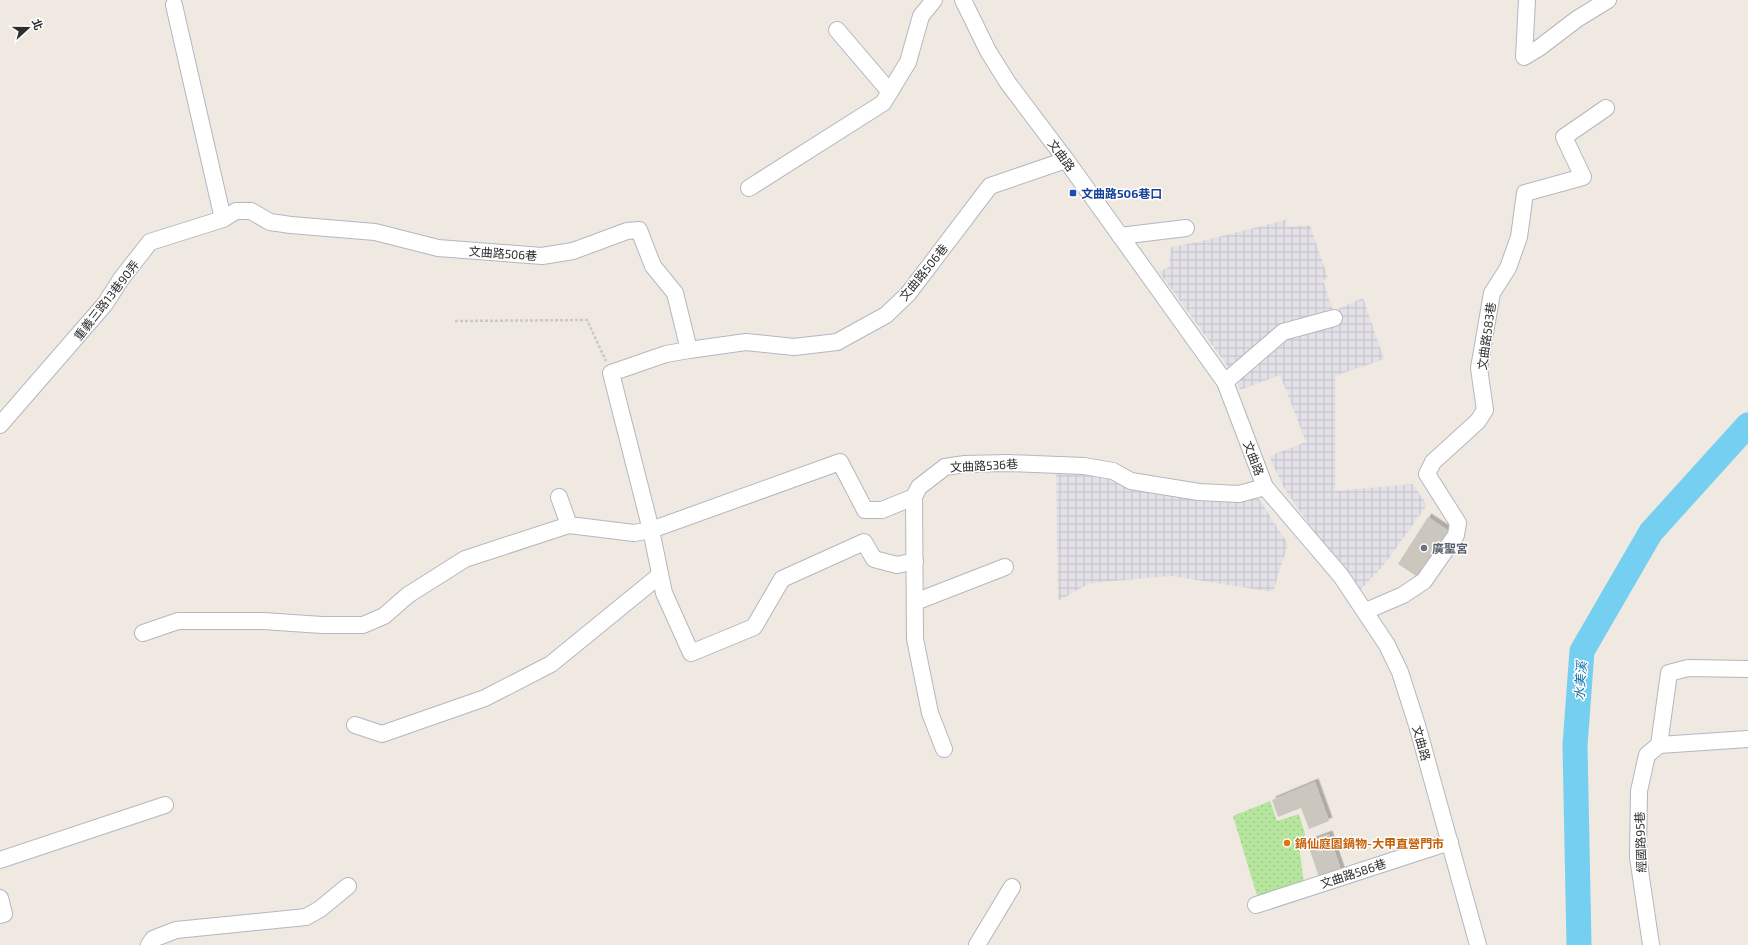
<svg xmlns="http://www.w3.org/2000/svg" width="1748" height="945" viewBox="0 0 1748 945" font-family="'Exo 2','Noto Sans TC',sans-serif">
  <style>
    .industrial { fill: url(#industrial-grid) }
    .grass { fill: url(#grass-dots) }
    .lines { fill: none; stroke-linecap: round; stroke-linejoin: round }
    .river { stroke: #75cff0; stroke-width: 25 }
    .building { fill: #cbc7bf; filter: url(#shadow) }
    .minor-casing { stroke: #b4b7c1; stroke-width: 18 }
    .path { stroke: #c9c9c9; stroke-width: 2.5; stroke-dasharray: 3 2; stroke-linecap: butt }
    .minor { stroke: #fff; stroke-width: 16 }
    .transit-dot { fill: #1a4fb4; stroke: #fff; stroke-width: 1.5 }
    .worship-dot { fill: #6b7280; stroke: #fff; stroke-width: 1.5 }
    .food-dot { fill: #e8710a; stroke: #fff; stroke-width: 1.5 }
    .labels { text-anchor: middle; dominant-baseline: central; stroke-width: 3; stroke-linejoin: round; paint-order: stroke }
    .street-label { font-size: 12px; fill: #2e2e2e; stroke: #fff }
    .transit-label { font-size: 12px; font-weight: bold; fill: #164399; stroke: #fff; text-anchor: start }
    .worship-label { font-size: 12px; font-weight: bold; fill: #5b616d; stroke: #fff; text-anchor: start }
    .food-label { font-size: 12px; font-weight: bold; fill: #c56008; stroke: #fff; text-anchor: start }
    .water-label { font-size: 13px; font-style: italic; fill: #0d6fa3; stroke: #fff }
  </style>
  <defs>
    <pattern id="industrial-grid" width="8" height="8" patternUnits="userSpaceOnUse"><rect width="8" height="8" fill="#e3e1e8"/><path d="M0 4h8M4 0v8" fill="none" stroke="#c3c1c7"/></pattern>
    <pattern id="grass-dots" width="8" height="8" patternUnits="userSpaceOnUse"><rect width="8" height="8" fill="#b6e59e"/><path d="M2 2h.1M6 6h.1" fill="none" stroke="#9dc588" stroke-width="1.8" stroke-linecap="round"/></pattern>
    <filter id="shadow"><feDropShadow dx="3.5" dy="-3.5" stdDeviation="0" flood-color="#0004"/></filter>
  </defs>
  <rect width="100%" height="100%" fill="#efe9e1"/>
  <g class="industrial">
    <polygon points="1286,220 1287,227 1310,225 1328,278 1323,280 1333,311 1363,298 1384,359 1335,376 1335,491 1413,484 1427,505 1383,566 1357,593 1284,488 1269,456 1306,442 1280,375 1240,390 1234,375 1159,272 1169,267 1171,247 1198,242"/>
    <polygon points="1056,468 1124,481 1254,491 1288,544 1273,592 1171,576 1090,583 1058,601"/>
  </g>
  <polygon class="grass" points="1270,801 1277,821 1299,814 1305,834 1300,852 1304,885 1258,899 1233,816"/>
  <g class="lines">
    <polyline class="river" points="1579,945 1575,745 1582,651 1651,532 1748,425"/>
  </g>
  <g class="building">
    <polygon points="1428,517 1449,531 1419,578 1398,564"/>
    <polygon points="1315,782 1329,821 1309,829 1301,808 1278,817 1272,800"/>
    <polygon points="1329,834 1342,873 1320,880 1307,842"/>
  </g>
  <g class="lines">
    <defs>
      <g id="minor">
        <polyline points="963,0 988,51 1008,83 1066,160 1225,382 1265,487 1341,576 1387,645 1400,672 1417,725 1478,945"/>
        <polyline points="1527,0 1524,57 1539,48 1577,19 1608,0"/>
        <polyline points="174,5 223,219"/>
        <polyline points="837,30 890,92"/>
        <polyline points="749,188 883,103 908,62 921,16 934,0"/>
        <polyline points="1120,236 1186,228"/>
        <polyline points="689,350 666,354 611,373 651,530 664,593 691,653 754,627 782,579 864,542 874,559 897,565 915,561"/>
        <polyline points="1225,382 1283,332 1334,318"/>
        <polyline points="0,425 105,304 121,279 150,242 223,219 236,211 251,211 270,222 291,225 375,232 438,248 542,256 573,251 627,231 639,230 653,266 675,293 689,350 746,342 794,347 837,342 886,315 908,294 990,186 1066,160"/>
        <polyline points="559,497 569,525 634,533 651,530 840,462 865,510 882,510 914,497 919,487 945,467 965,464 1007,463 1084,466 1113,471 1131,481 1199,492 1239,494 1265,487"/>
        <polyline points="914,497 915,639 930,713 944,749"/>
        <polyline points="915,602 1005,567"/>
        <polyline points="1366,611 1403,595 1424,581 1456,535 1458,523 1427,474 1433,462 1478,421 1485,410 1479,368 1492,293 1508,268 1519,237 1525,193 1583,177 1564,137 1606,108"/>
        <polyline points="143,633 178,621 263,621 322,625 363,625 384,616 408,595 465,559 569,525"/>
        <polyline points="355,725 382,734 485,698 551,664 660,575"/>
        <polyline points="1659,745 1669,673 1688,668 1748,669"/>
        <polyline points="0,860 165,805"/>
        <polyline points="0,898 4,914 0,915"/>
        <polyline points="1256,905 1450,842"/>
        <polyline points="149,945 153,939 176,930 306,917 320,909 348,886"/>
        <polyline points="977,945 1012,887"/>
        <polyline points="1651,945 1638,857 1639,791 1647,755 1659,745 1748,739"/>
      </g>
    </defs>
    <use href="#minor" class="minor-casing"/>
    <polyline class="path" points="455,321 587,320 606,361"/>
    <use href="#minor" class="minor"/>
  </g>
  <rect class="transit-dot" x="1069" y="189" width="8" height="8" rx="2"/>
  <circle class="worship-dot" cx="1424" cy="548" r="4"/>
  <circle class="food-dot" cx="1287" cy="843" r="4"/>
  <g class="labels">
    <g class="street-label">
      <text transform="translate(1062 155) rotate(54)">文曲路</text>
      <text transform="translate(503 253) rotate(4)">文曲路506巷</text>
      <text transform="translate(923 272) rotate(-51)">文曲路506巷</text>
      <text transform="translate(106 300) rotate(-52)">重義三路13巷90弄</text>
      <text transform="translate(1486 336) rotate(-82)">文曲路583巷</text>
      <text transform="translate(1254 458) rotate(69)">文曲路</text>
      <text transform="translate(984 465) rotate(-3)">文曲路536巷</text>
      <text transform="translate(1422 743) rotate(74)">文曲路</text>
      <text transform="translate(1640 842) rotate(-92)">經國路95巷</text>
      <text transform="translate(1353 873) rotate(-18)">文曲路586巷</text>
    </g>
    <g class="transit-label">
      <text x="1081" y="193">文曲路506巷口</text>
    </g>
    <g class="worship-label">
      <text x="1432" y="548">廣聖宮</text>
    </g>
    <g class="food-label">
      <text x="1295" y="843">鍋仙庭園鍋物-大甲直營門市</text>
    </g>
    <g class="water-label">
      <text transform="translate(1580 681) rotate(-86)">水美溪</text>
    </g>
  </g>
  <g transform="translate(28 28) rotate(69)" stroke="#ffffff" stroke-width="3" paint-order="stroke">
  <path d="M0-3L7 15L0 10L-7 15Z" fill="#2e2e2e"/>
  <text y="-6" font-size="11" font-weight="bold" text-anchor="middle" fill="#2e2e2e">北</text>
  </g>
</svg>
